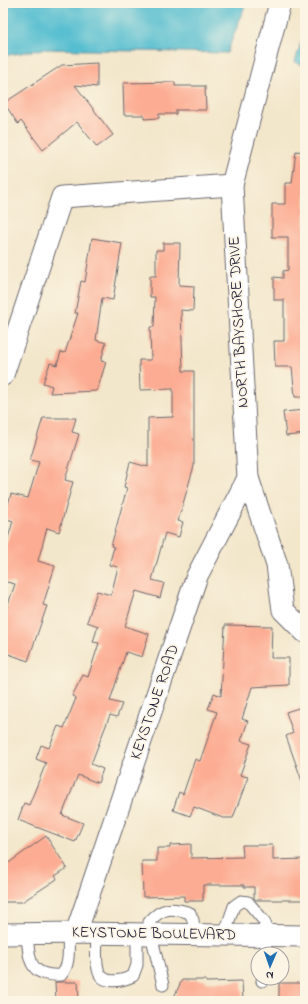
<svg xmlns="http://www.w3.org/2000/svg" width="308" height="1004" viewBox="0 0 308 1004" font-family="'Indie Flower',sans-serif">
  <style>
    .water { fill: #54bed0; stroke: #3b7086 }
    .building { fill: #fcac92 }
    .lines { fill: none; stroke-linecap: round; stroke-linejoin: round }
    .lane-casing { stroke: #6b676d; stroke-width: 13 }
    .street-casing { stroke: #6b676d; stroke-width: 23 }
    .lane { stroke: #fff; stroke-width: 11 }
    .street { stroke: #fff; stroke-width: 21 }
    .labels { text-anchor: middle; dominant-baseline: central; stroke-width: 3.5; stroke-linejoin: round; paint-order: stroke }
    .street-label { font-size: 16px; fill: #22223b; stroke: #fcf5e5 }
  </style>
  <rect width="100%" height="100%" fill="#fcf5e5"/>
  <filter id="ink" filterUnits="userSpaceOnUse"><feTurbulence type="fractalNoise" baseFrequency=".025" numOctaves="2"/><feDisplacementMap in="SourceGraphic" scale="8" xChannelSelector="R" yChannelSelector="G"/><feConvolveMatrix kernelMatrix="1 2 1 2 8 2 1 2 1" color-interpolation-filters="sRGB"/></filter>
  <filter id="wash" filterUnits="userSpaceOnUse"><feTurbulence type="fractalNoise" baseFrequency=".012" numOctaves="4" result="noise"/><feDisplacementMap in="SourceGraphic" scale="16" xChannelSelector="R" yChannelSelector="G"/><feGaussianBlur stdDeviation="0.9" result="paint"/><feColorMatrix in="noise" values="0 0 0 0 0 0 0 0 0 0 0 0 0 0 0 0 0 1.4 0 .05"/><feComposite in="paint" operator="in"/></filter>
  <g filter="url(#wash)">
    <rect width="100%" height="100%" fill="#f3e7cb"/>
    <g class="water">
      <polygon points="3,3 246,3 227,53 43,49 3,56"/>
      <polygon points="305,30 305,66 295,62"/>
    </g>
    <g id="blocks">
      <g class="building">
        <polygon points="97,63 97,87 75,85 113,135 97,147 77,122 43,150 21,121 18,124 4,103 62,65"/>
        <polygon points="175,82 175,86 205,86 206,110 176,110 176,114 159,114 159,118 144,119 144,115 124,115 123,83"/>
        <polygon points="296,151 305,152 305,397 295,397 292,367 275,367 274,341 284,341 284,300 274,300 274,277 283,278 283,271 288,270 288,237 272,237 272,204 285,204 285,183 292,183"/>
        <polygon points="92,238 122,243 113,300 102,298 96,340 106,343 101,361 106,362 97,391 50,393 52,386 43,383 50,363 57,365 61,352 65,353 78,313 75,313 81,281 85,282"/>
        <polygon points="163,243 180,243 179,285 194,286 193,311 181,310 183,371 194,371 194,466 178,521 183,522 179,537 165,533 152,580 164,583 160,598 136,591 125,626 149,634 142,657 126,652 110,701 122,704 117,717 110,715 91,764 103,769 98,783 78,775 62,815 83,823 75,842 18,820 24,803 29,805 46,763 36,759 41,745 49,748 58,726 64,728 76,698 72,696 83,675 88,677 99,643 93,642 98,626 87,622 97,591 111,595 118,567 109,565 114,547 111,546 127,488 124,487 130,462 148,467 148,418 173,417 173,389 140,390 139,360 151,360 150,327 154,327 155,297 150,297 150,276 156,276 156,250 163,250"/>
        <polygon points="305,410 305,434 286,436 283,412"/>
        <polygon points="43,418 76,418 72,432 79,434 65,480 73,482 59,532 47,528 38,561 55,566 43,605 47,606 28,661 3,652 3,619 15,584 3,581 3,555 13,521 4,518 11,494 28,498 39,462 30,460"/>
        <polygon points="225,625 272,626 271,658 289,658 289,685 252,687 242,719 248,721 241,741 251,744 240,775 248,777 233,818 223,818 194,807 190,816 173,810 179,792 183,794 195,759 200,761 217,712 208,709 214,693 221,696"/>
        <polygon points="305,706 305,784 303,784 286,736 293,733 286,712"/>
        <polygon points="46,836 67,868 55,876 57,879 22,902 3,902 3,867"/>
        <polygon points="191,844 191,858 243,857 242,845 273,845 273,860 305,859 305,900 256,900 254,898 254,887 244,887 244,885 203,885 203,901 184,901 184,896 143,897 142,861 157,861 157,848 170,848 170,845"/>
        <polygon points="182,980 206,980 206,982 242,981 243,1001 172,1001"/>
        <polygon points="55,982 78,982 79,1001 56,1001"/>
        <rect x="279" y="983" width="26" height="18"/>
      </g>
    </g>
  </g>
  <g filter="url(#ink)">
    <use href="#blocks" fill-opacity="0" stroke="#6b676d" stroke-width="1"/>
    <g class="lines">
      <defs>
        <g id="lane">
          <path d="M27,934C29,960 29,977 61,975C71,965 68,947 68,933"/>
          <path d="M97,934C97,945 95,958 98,969C101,986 122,981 133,976L137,965V934"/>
          <polyline points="224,935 234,906 241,901 248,902 264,921 267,928 265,954"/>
          <polyline points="262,981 263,978"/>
          <path d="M163,985L151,934L149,922C162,907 172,907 190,913L193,920L195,935"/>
        </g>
        <g id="street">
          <polyline points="280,3 232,185 248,478 277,565 283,610 305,632"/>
          <polyline points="3,375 62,197 232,185"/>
          <polyline points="76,933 197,576 248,478"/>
          <polyline points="3,934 76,933 305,936"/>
        </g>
      </defs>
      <use href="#lane" class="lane-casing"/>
      <use href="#street" class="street-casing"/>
      <use href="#lane" class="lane"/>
      <use href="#street" class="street"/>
    </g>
  </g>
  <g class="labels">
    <g class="street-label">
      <text transform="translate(239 322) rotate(-93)">NORTH BAYSHORE DRIVE</text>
      <text transform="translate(155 702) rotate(-71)">KEYSTONE ROAD</text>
      <text transform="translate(154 934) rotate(1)">KEYSTONE BOULEVARD</text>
    </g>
  </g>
  <rect width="308" height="1004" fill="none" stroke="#fcf5e5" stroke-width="16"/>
  <g transform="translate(270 966) rotate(182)"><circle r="19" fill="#fcf5e5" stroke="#a5a1a1"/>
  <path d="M0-3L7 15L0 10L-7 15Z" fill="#1f6fb2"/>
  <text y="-6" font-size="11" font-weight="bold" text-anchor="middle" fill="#22223b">N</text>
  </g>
</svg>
